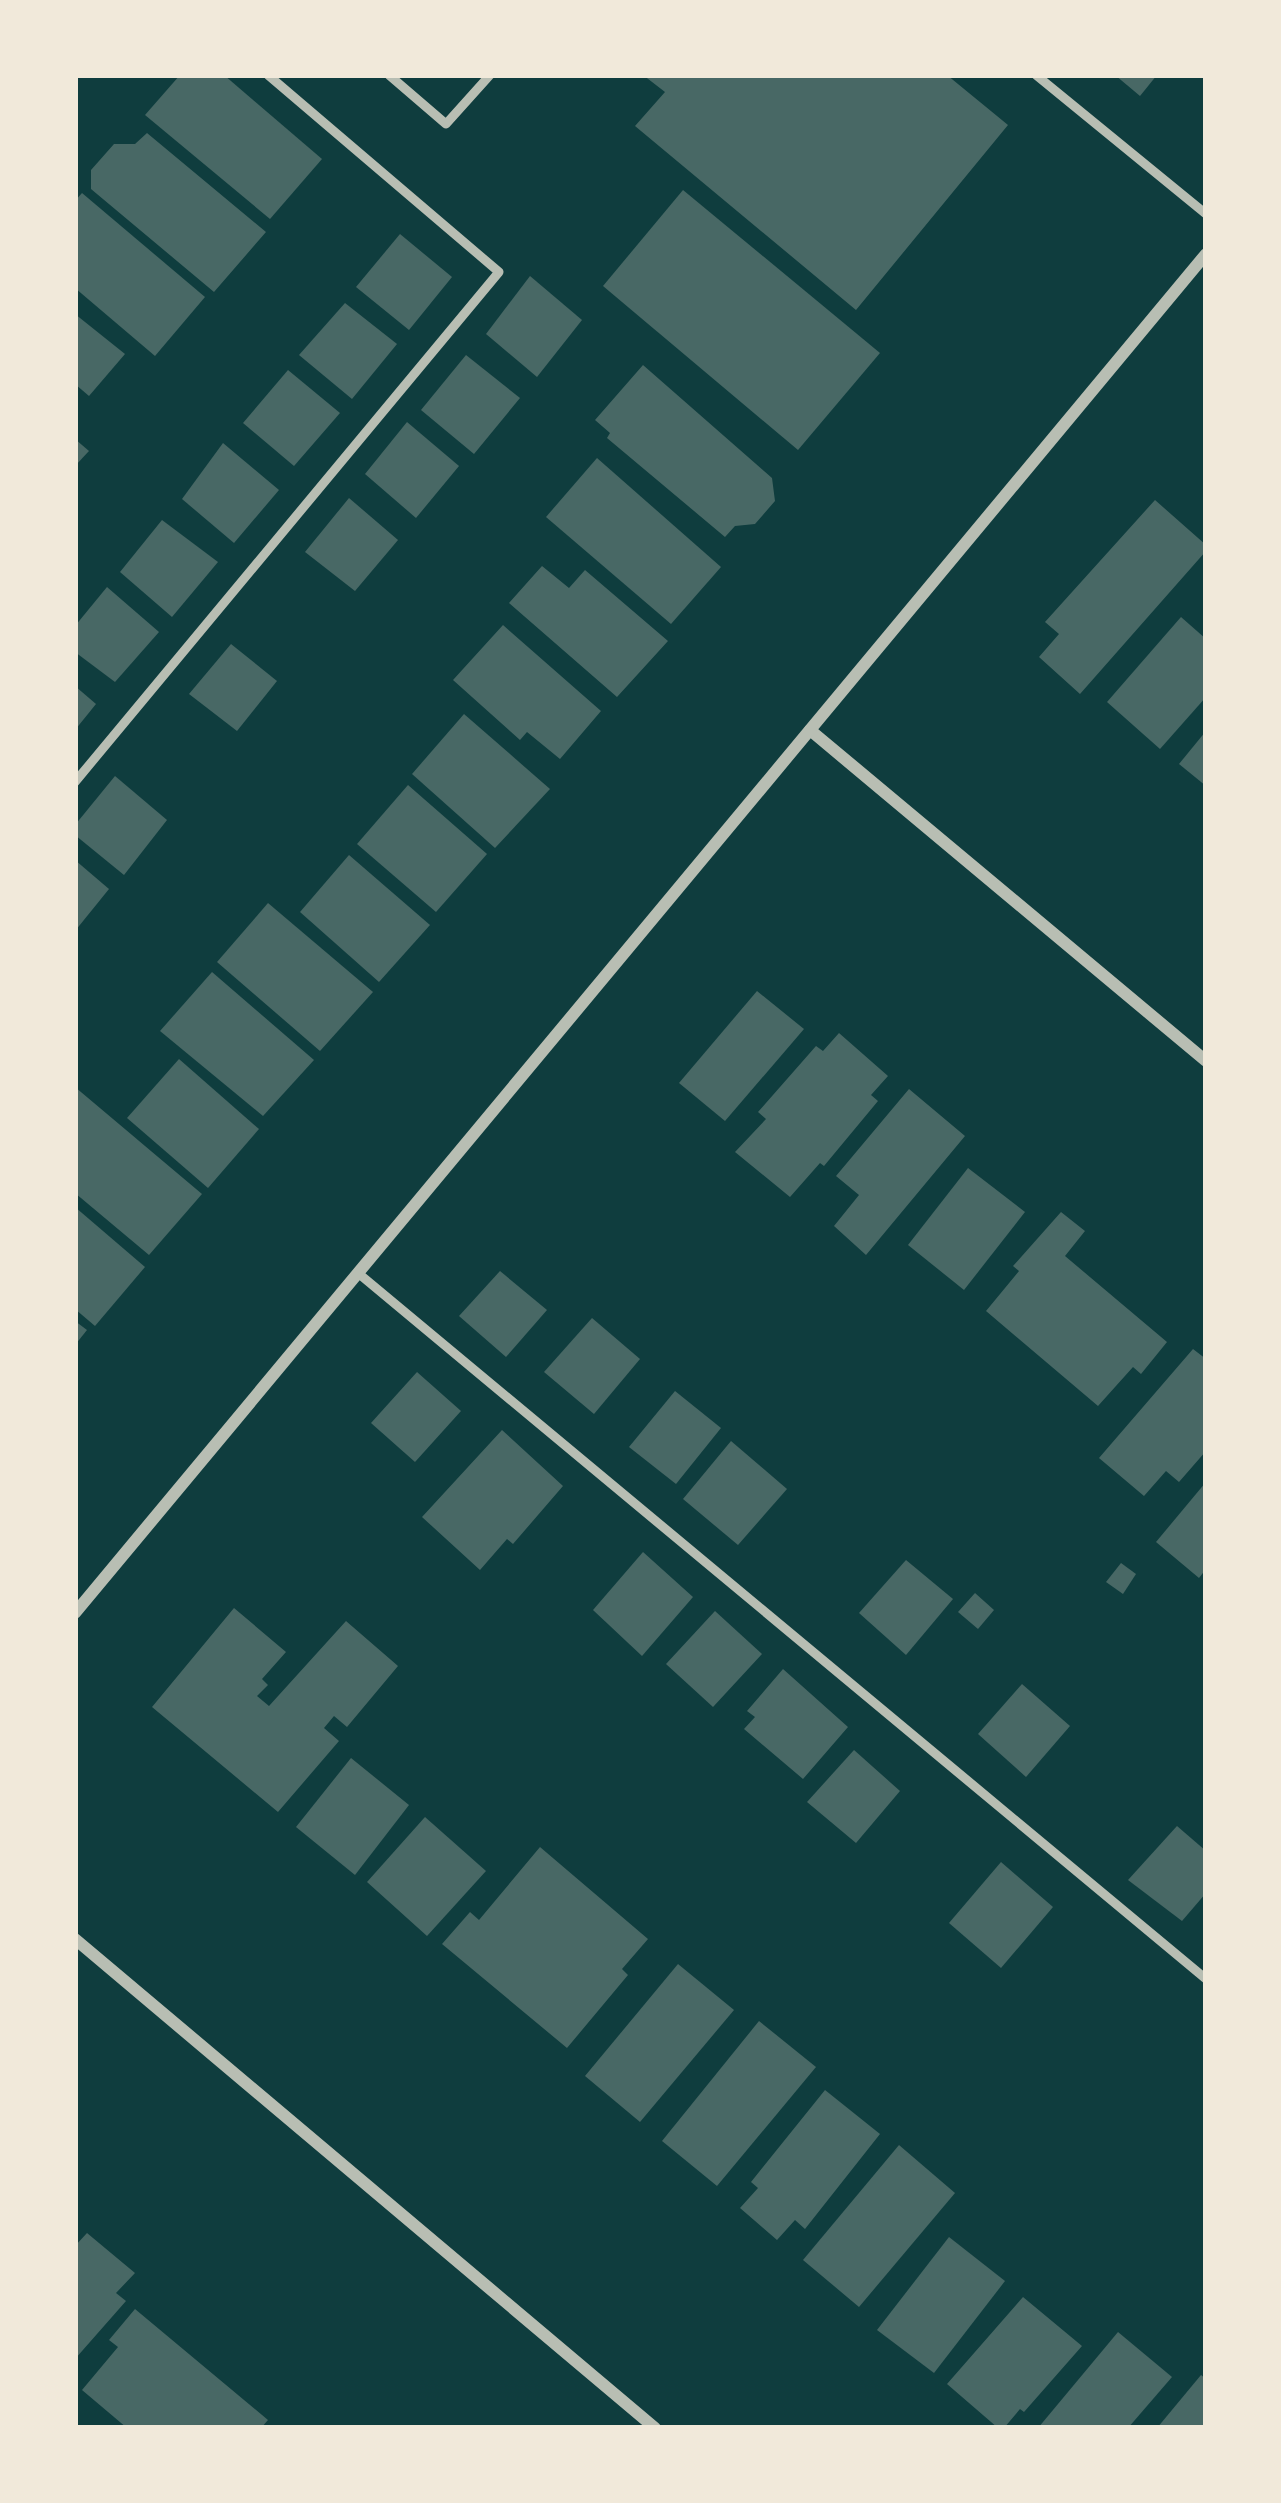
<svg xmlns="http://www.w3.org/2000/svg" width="1281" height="2503" viewBox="0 0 1281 2503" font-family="Roboto,sans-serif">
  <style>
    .building { fill: #486865 }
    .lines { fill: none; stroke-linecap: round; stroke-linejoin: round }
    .service { stroke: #b8beb3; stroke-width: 9 }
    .minor { stroke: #b8beb3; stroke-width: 12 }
  </style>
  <rect width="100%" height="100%" fill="#0f3d3e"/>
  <g class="building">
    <polygon points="180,75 224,75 322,159 270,219 145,115"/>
    <polygon points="643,75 947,75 1008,125 856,310 635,126 665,92"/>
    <polygon points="1115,75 1157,75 1140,96"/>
    <polygon points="147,133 266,232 214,292 91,189 91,170 114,144 135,144"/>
    <polygon points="683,190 880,353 798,450 603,286"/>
    <polygon points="82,193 205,297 155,356 75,288 75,201"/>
    <polygon points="400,234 452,277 409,330 356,287"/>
    <polygon points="530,276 582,320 537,377 486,334"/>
    <polygon points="345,303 397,344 352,399 299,355"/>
    <polygon points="75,314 125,354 89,396 75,384"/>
    <polygon points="466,355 520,398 474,454 421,410"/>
    <polygon points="643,365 772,478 775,501 755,524 735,526 725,537 607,438 610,433 595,420"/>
    <polygon points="288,370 340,413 294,466 243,423"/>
    <polygon points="407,422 459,466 416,518 365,474"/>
    <polygon points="75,439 89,451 75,466"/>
    <polygon points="223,443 279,490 234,543 182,499"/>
    <polygon points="597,458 721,567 671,624 546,517"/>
    <polygon points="349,498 398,540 355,591 305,552"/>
    <polygon points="1155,500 1206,545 1206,551 1080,694 1039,657 1059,634 1045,622"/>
    <polygon points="162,520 218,562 172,617 120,572"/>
    <polygon points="542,566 569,588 585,570 668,641 617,697 509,603"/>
    <polygon points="107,587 159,632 115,682 75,652 75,626"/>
    <polygon points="1181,617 1206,639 1206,697 1160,749 1107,702"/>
    <polygon points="503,625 601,711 560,759 527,732 520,740 453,680"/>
    <polygon points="231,644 277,681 237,731 189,694"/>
    <polygon points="75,686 96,704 75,730"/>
    <polygon points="464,714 550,789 495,848 412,774"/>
    <polygon points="1206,731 1206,786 1179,764"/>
    <polygon points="115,776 167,820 124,875 75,835 75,825"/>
    <polygon points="408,785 487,854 436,912 357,844"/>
    <polygon points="349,855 430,925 379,982 300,912"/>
    <polygon points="75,860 109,889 75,931"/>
    <polygon points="268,903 373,992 320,1051 217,962"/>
    <polygon points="212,972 314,1060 263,1116 160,1031"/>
    <polygon points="757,991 804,1029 725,1121 679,1083"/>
    <polygon points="839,1033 888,1076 871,1095 878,1101 824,1166 820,1163 790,1197 735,1152 766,1119 758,1112 816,1046 823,1051"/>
    <polygon points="179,1059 259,1129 208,1188 127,1118"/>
    <polygon points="75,1087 202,1194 149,1255 75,1193"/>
    <polygon points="909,1089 965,1136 866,1255 834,1226 859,1195 836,1176"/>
    <polygon points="968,1168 1025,1212 964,1290 908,1245"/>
    <polygon points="75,1207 145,1267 95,1326 75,1309"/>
    <polygon points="1061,1212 1085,1231 1065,1256 1167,1342 1141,1374 1133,1367 1098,1406 986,1311 1019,1271 1013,1266"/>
    <polygon points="500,1271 547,1310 506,1357 459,1316"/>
    <polygon points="592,1318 640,1359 594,1414 544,1372"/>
    <polygon points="75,1321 87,1330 75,1345"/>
    <polygon points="1193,1349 1206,1359 1206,1451 1179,1482 1166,1471 1144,1496 1099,1458"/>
    <polygon points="417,1372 461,1411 415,1462 371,1423"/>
    <polygon points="675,1391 721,1428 676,1484 629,1447"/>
    <polygon points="502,1430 563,1486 513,1544 507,1539 480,1570 422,1517"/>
    <polygon points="731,1441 787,1489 738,1545 683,1499"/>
    <polygon points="1206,1482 1206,1569 1199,1578 1156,1542"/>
    <polygon points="643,1552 693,1597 642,1656 593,1610"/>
    <polygon points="906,1560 953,1599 906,1655 859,1613"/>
    <polygon points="1121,1563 1136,1574 1123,1594 1106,1582"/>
    <polygon points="975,1593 994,1610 978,1629 958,1612"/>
    <polygon points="234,1608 286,1652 262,1679 268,1685 257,1696 269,1706 346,1621 398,1666 347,1727 334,1716 324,1728 339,1741 278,1812 152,1707"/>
    <polygon points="715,1611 762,1654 713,1707 666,1664"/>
    <polygon points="783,1669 848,1727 803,1779 744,1729 755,1717 747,1711"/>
    <polygon points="1022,1684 1070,1726 1026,1777 978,1734"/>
    <polygon points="854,1750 900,1791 856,1843 807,1802"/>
    <polygon points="351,1758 409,1805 355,1875 296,1827"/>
    <polygon points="425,1817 486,1871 427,1936 367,1882"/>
    <polygon points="1177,1826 1206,1851 1206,1893 1182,1921 1128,1880"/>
    <polygon points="540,1847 648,1939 622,1969 628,1975 567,2048 442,1944 470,1912 479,1920"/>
    <polygon points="1001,1862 1053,1907 1001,1968 949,1923"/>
    <polygon points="678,1964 734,2010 640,2122 585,2076"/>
    <polygon points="759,2021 816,2067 717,2186 662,2141"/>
    <polygon points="825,2090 880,2134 805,2229 795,2220 777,2240 740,2208 758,2188 751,2182"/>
    <polygon points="899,2145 955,2193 859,2307 803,2260"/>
    <polygon points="87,2233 135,2273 116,2293 126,2301 75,2359 75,2246"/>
    <polygon points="949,2237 1005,2281 934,2373 877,2330"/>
    <polygon points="1023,2297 1082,2346 1024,2412 1020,2409 1004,2428 998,2428 947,2384"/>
    <polygon points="135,2309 268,2420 261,2428 127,2428 82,2390 118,2347 109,2340"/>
    <polygon points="1118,2332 1172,2377 1128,2428 1038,2428"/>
    <polygon points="1201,2375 1206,2379 1206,2428 1157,2428"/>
  </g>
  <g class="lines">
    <g class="service">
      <polyline points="389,75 446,124 490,75"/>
      <polyline points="1036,75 1206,214"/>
      <polyline points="75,782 499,272 268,75"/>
      <polyline points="358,1273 1206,1979"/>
    </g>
    <g class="minor">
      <polyline points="810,730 1206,1061"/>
      <polyline points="75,1613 1206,254"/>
      <polyline points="75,1939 655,2428"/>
    </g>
  </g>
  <rect width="1281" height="2503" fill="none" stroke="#f1e9da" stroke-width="156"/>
</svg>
